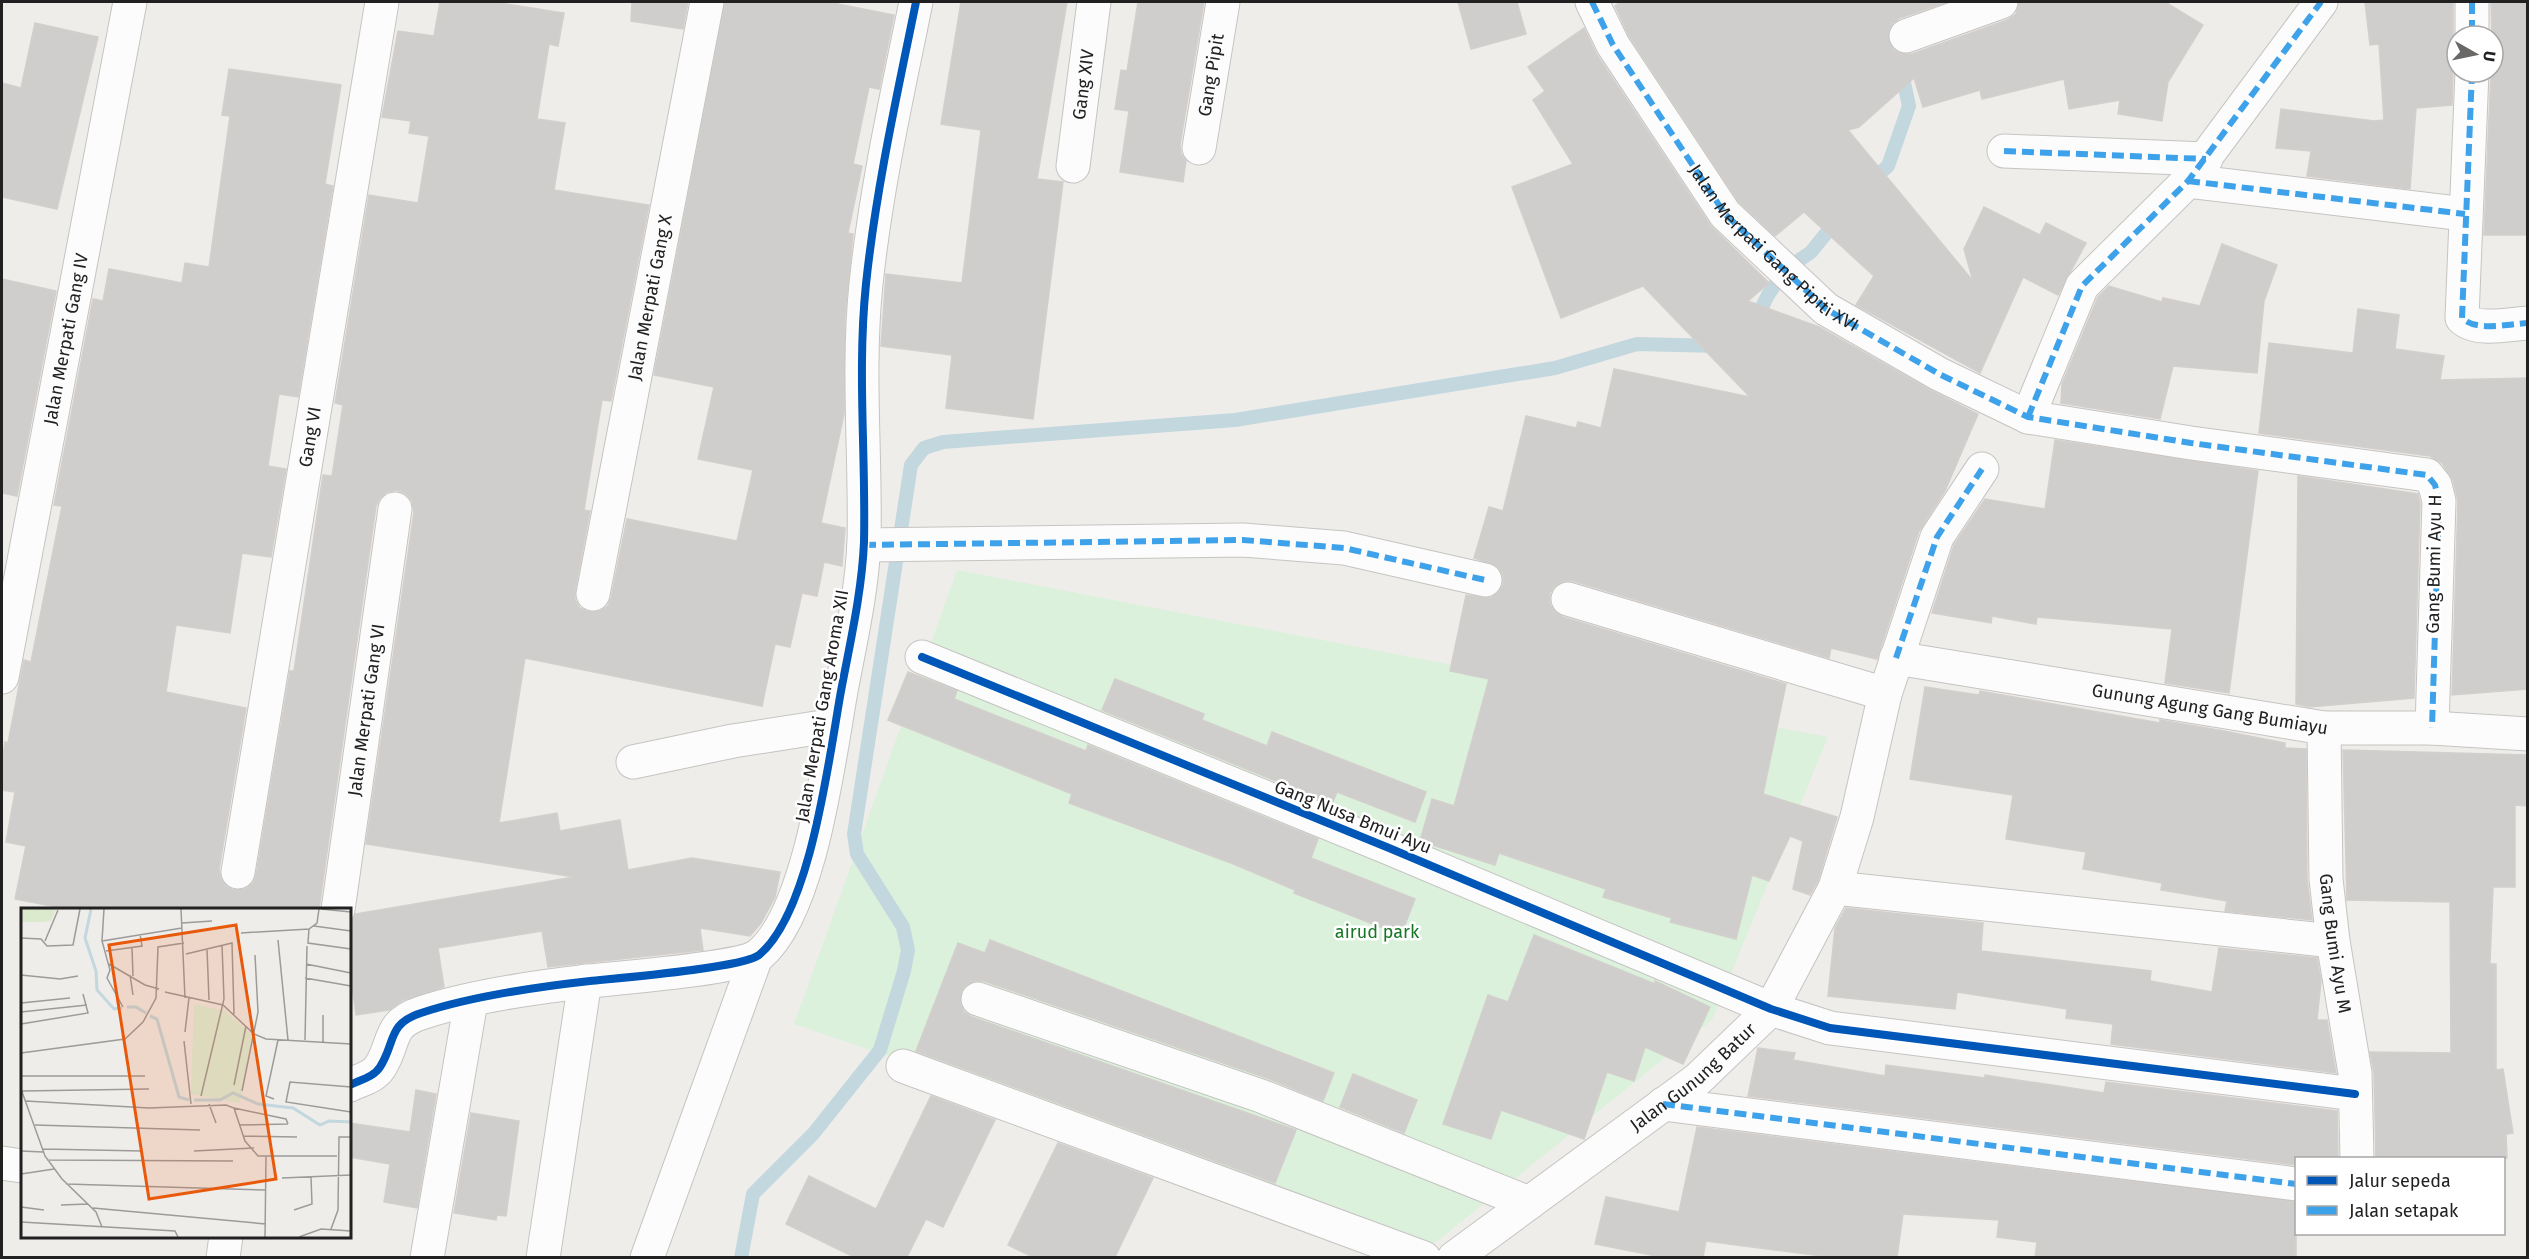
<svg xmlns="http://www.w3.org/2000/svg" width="2529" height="1259" viewBox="0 0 2529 1259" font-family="'Fira Sans',sans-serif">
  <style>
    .park { fill: #dbf1dc }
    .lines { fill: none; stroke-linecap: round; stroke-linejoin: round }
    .stream { stroke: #c2d7de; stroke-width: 14 }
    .building { fill: #d0cecc; stroke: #d2cfcc; stroke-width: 1.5 }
    .street-casing { stroke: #c5c4c2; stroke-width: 35 }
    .street { stroke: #fdfcfc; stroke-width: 33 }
    .quiet { stroke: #3ea2ea; stroke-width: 6; stroke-dasharray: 12 6; stroke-linecap: butt }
    .cycleway-casing { stroke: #fff; stroke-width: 11 }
    .cycleway { stroke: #0057b8; stroke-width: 8 }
    .labels { text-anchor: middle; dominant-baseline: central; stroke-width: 5; stroke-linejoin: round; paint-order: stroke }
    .street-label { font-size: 18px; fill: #212121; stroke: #fff }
    .park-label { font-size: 18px; fill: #177725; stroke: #fff }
    .inset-river { fill: none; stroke: #c2d7de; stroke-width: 3 }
    .inset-road { fill: none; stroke: #9d9b9a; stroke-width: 1.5 }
    .view { fill: #e8590c; fill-opacity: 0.15; stroke: #e8590c; stroke-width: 3 }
    .inset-edge { fill: none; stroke: #212121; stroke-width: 3 }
  </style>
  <rect width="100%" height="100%" fill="#efedea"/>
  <polygon class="park" points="957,570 1828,737 1712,1020 1435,1243 794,1024"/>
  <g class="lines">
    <g class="stream">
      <polyline points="1869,183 1888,166 1909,106 1887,2"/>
      <polyline points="1754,323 1768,295 1785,270 1811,252 1837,220"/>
      <polyline points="741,1258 753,1194 813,1134 880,1050 904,971 908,950 903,927 857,854 854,834 911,465 924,448 943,442 1235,420 1555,368 1637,344 1718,346"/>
    </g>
  </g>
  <g class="building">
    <polygon points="440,2 493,2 564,13 558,46 549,44 537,119 565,123 554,190 649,205 611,401 602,400 584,510 590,511 575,591 575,600 580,608 590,612 600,611 608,606 611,598 627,519 737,541 753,470 698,459 714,387 654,375 725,2 828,2 894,15 879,89 869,87 853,164 862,166 848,233 853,234 845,315 844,414 821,523 845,528 842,566 824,562 817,596 802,593 790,647 775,644 762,706 525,658 499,823 557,813 560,831 620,820 628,870 692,858 780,872 775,897 761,923 750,936 700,928 703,950 548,967 542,931 438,948 444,987 403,1000 389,1010 356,1015 350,971 350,924 356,914 574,877 366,844 414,512 412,501 406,494 397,490 387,492 380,498 376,506 319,909 67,909 15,899 26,846 6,842 15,792 2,790 2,761 5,742 8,743 24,660 31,662 62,506 54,505 93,299 103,301 109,269 182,283 185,263 209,267 230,116 222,115 229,69 341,85 325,184 333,186 298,397 279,394 268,466 286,469 271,557 242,553 230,633 176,625 166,692 246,708 219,870 221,879 226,886 234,890 245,889 253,883 256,875 290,671 294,671 323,475 332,476 343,405 335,403 369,195 418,203 429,136 409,133 411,121 382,117 398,31 434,36"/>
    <polygon points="632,2 688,2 683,29 631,21"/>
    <polygon points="961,2 1067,2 1037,179 1063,182 1033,419 946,408 952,355 881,346 886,274 962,283 981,130 941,124"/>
    <polygon points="1138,2 1204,2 1180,145 1181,154 1186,161 1183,182 1120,172 1129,111 1115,109 1121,70 1127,71"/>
    <polygon points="1458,2 1517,2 1526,34 1471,49"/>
    <polygon points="1620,2 1947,2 1900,18 1891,24 1888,33 1889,43 1894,51 1903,54 1912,54 2007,20 2016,14 2019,2 2165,2 2203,25 2168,82 2162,121 2118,114 2120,100 2069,109 2064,79 1982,99 1980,90 1923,107 1914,78 1859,127 1848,130 1973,281 1964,249 1984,207 2040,235 2046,223 2086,243 2058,295 2023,277 1980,373 1856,305 1874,276 1804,212 1775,236 1739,202 1629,36 1615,6"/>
    <polygon points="2365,2 2453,2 2453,36 2457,47 2457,61 2453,71 2452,105 2416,108 2410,189 2307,176 2311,151 2276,148 2281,109 2374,121 2384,120 2379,44 2370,45"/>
    <polygon points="2491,2 2528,2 2528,235 2484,235 2491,72 2493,72"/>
    <polygon points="35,23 98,37 57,209 2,197 2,83 21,88"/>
    <polygon points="1584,28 1597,55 1710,225 1769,283 1748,301 1819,327 1930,390 1978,414 1945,491 1919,531 1877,659 1831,648 1829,658 1573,581 1563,581 1555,586 1550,593 1550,604 1555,612 1563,617 1786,684 1763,794 1837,817 1818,881 1810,895 1793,889 1803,841 1790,836 1769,881 1752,875 1736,939 1670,922 1672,918 1603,897 1606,889 1499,853 1495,865 1420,841 1432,799 1454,806 1489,679 1450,671 1466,595 1490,598 1498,593 1503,585 1503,575 1497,566 1474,558 1489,507 1503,511 1526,416 1576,428 1578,422 1601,428 1614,369 1750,397 1643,286 1561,318 1512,187 1573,164 1533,100 1545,91 1528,67"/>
    <polygon points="2222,244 2277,265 2264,301 2257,373 2173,366 2160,419 2061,403 2062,384 2098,297 2109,286 2162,302 2163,298 2200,306"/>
    <polygon points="2,279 56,291 17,496 2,493"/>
    <polygon points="2358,309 2399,315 2395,349 2444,356 2440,380 2528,378 2528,689 2452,695 2458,501 2453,480 2442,463 2430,456 2259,433 2269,343 2353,353"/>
    <polygon points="2055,440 2258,471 2229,693 2165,683 2172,629 2037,617 2036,624 1992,616 1991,623 1932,613 1954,545 1985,499 2045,509"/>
    <polygon points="2298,476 2418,494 2420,503 2414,698 2309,707 2296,704"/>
    <polygon points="908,672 957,691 954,699 1086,751 1088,745 1318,839 1311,858 1415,899 1401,935 1294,893 1295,890 1231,863 1069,803 1072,794 888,720"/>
    <polygon points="1115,679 1204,714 1202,720 1267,746 1272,732 1426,792 1415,822 1337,792 1332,804 1102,710"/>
    <polygon points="1925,687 1979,695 1980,691 2160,723 2160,720 2224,731 2285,743 2285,748 2306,749 2307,879 2312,920 2225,911 2227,901 2161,890 2162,883 2083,869 2086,852 2006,839 2013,795 1910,779"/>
    <polygon points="2343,750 2528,755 2528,806 2515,805 2515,887 2493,887 2490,964 2496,964 2496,1070 2503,1069 2513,1133 2506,1134 2507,1158 2376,1158 2374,1073 2370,1052 2451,1053 2450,902 2347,900"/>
    <polygon points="1846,908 1983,923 1981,951 2151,971 2150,981 2212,992 2219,948 2317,958 2321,981 2317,1020 2327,1020 2336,1073 2111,1044 2113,1024 2066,1018 2067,1009 1957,992 1955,1009 1828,996 1835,928"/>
    <polygon points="1534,935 1655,984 1655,981 1710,1007 1683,1064 1645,1047 1634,1081 1607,1072 1584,1139 1501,1110 1491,1139 1443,1124 1488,995 1508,1002"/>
    <polygon points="990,940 1334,1073 1323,1101 1267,1078 984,981 974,981 966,985 961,992 960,1003 964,1012 972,1017 1296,1130 1275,1183 916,1051 958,943 985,953"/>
    <polygon points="1758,1048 1795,1053 1793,1060 1885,1076 1886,1065 1985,1078 1985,1075 2104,1093 2106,1082 2337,1111 2338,1158 2296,1158 2296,1165 1748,1096"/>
    <polygon points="1353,1074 1417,1100 1404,1133 1340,1107"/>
    <polygon points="416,1090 436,1094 417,1208 384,1202 390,1164 350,1157 350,1123 410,1132"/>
    <polygon points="931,1096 995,1120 943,1227 926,1219 907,1257 854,1257 786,1224 809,1176 876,1209"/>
    <polygon points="471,1113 519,1121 506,1216 497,1215 496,1220 454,1213"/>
    <polygon points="1697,1127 2296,1202 2296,1257 2035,1257 2037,1242 1997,1237 1999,1220 1903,1214 1897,1257 1829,1257 1706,1241 1703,1257 1661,1257 1595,1244 1606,1197 1679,1212"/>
    <polygon points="1058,1143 1153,1178 1115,1257 1033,1257 1008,1245"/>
  </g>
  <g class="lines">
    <defs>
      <g id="street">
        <polyline points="1592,2 1613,45 1725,214 1826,309 1939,374 2028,417 2191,443 2427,475 2435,485 2439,501 2432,728"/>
        <polyline points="2472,2 2472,36"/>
        <polyline points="1906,36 2001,2"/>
        <path d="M2472,72L2462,318C2476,332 2509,324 2528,323"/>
        <path id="s1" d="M1199,148L1223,2"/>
        <polyline points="2004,151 2206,159"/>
        <path id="s2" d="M1073,166L1094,2"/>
        <polyline points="2188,181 2465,214"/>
        <polyline points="2028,417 2082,286 2188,181 2321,2"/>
        <polyline points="864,545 1243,540 1344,548 1485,580"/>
        <path id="s3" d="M593,594L707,2"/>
        <polyline points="1568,599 1885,694"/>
        <polyline points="922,657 1389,848 1771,1009 1830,1028 2355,1094"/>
        <path id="s4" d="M1896,658L2324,728H2432L2528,734"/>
        <path id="s5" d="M2,677L130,2"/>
        <path id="s6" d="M2324,728L2326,879L2333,941L2355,1073L2357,1158"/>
        <polyline points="633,762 733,741 835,725"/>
        <path id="s7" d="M238,872L382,2"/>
        <polyline points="1835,888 2333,941"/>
        <path id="s8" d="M338,910L395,509"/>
        <polyline points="978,999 1261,1096 1529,1203"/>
        <polyline points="903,1066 1424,1258"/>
        <path d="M350,1085C360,1080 374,1077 380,1067C396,1042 387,1024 421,1013C472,996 536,987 590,981C619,978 742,968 759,955C811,912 829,757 841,691C850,643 862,591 864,542C866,456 857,370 866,284C876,189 897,95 916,2"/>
        <polyline points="1663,1104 2296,1184"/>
        <polyline points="2,1163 22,1166"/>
        <polyline points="223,1258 226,1236"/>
        <polyline points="427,1258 471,1001"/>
        <polyline points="543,1258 585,981"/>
        <polyline points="647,1258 756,957"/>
        <path id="s9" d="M1454,1258L1698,1079L1771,1009L1835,888L1857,817L1885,694L1937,537L1982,469"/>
      </g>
    </defs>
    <use href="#street" class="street-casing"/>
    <use href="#street" class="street"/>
    <g class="quiet">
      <path id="s10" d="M1592,2L1613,45L1725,214L1826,309L1939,374L2028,417L2191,443L2427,475L2435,485L2439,501L2432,728"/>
      <polyline points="2472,2 2472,36"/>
      <path d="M2472,72L2462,318C2476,332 2509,324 2528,323"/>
      <polyline points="2004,151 2206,159"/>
      <polyline points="2188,181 2465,214"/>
      <polyline points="2028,417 2082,286 2188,181 2321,2"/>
      <polyline points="864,545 1243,540 1344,548 1485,580"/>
      <polyline points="1896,658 1937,537 1982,469"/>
      <polyline points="1663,1104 2296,1184"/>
    </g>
    <defs>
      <g id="cycleway">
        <polyline points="922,657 1389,848 1771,1009 1830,1028 2355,1094"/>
        <path d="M350,1085C360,1080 374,1077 380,1067C396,1042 387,1024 421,1013C472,996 536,987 590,981C619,978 742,968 759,955C811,912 829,757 841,691C850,643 862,591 864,542C866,456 857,370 866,284C876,189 897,95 916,2"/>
      </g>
    </defs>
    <use href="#cycleway" class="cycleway-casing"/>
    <use href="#cycleway" class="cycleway"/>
  </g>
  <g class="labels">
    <g class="street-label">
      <text stroke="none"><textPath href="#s1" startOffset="74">Gang Pipit</textPath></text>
      <text stroke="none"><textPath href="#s2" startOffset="82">Gang XIV</textPath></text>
      <text stroke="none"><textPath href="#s10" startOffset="309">Jalan Merpati Gang Pipiti XVI</textPath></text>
      <text stroke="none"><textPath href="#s3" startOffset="302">Jalan Merpati Gang X</textPath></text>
      <text stroke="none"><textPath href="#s5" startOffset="344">Jalan Merpati Gang IV</textPath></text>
      <text stroke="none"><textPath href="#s7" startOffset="441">Gang VI</textPath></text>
      <text transform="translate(2434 564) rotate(-89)">Gang Bumi Ayu H</text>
      <text transform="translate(822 706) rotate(-80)">Jalan Merpati Gang Aroma XII</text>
      <text stroke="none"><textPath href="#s8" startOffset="202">Jalan Merpati Gang VI</textPath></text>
      <text stroke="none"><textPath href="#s4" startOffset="318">Gunung Agung Gang Bumiayu</textPath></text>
      <text transform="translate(1353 817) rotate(22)">Gang Nusa Bmui Ayu</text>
      <text stroke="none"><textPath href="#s6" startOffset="216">Gang Bumi Ayu M</textPath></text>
      <text stroke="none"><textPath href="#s9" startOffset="300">Jalan Gunung Batur</textPath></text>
    </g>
    <g class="park-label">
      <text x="1377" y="932">airud park</text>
    </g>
  </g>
  <g transform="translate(21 908)">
    <rect width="330" height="330" fill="#efedea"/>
    <path d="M0,1H35L30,13L20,14H0Z" fill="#dbe9cc"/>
    <path d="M173,96L204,103L231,127L219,195L170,186Z" fill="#dbf1dc"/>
    <path class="inset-river" d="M70,1L64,30L75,63L76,82L93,101L101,100M106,99H115L125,105M129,108L136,111L158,189L168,192M173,192H199L212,185L237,196L272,200L299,217L308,213L330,214"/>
    <path class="inset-road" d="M83,1L81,33L89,62L86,70L102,99M160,1L164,90M300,1L330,4M161,15L191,13M293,18L330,23M288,21L287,35L330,41M220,25L288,21L296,15L298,1M0,30L20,31L26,38L52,37L59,1M257,32L267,132M24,33L37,2M81,33L161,20M111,40L112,68M186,41L188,92M85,43L121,38L119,26M165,46L211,35L213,106M88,56L124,77L138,81M285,56L330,65M0,67L39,71L57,68M109,67L112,87M284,70L330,78M144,84L202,97L233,126L245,131L330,136M0,95L49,90M0,104L66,97M302,107V134M0,116L67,105L62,86M164,124L168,90M284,132L286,38M163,133L170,196M0,145L104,131L122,114L135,90L137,39L163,35M0,168H124M213,177L225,118M330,179L269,174L265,194L330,204M0,181L24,248L41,271L75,304L81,319M1,183L128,181M221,183L237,104L234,47M180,188L203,91L201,37M253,191L245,188L257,132M5,193L128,200L205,197L213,200L224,233L237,248H316M188,196L195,215M213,200L265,211L267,216M14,217L179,222M218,217L267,216M222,228L276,229M22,241L121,243M0,243L22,244M173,243L233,240M26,252L212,253M0,266L33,261M261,270L330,267M45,276L245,282M40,297L67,296M0,299L23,302M72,300L245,316M273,302L291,296L290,269M0,314L154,323L157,329M310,321L317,302L318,229H330M244,329L245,249M278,329L300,321L330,323"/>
    <path class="view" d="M215,17L255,271L128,291L88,37Z"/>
    <rect width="330" height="330" class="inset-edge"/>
  </g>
  <rect width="2529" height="1259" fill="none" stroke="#212121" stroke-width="6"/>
  <rect x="2295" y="1157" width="210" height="78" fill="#ffffff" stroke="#a6a6a6" stroke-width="1.5"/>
  <rect x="2307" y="1176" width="30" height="9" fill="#0057b8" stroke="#a6a6a6" stroke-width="1.5"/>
  <text x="2349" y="1187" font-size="18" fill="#212121">Jalur sepeda</text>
  <rect x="2307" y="1206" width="30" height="9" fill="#3ea2ea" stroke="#a6a6a6" stroke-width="1.5"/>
  <text x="2349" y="1217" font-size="18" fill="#212121">Jalan setapak</text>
  <g transform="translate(2475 54) rotate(99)"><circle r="28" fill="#ffffff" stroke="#a6a6a6" stroke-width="1.5"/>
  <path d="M0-4.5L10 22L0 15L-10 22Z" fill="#696867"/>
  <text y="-9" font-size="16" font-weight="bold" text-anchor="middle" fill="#212121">U</text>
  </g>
</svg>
